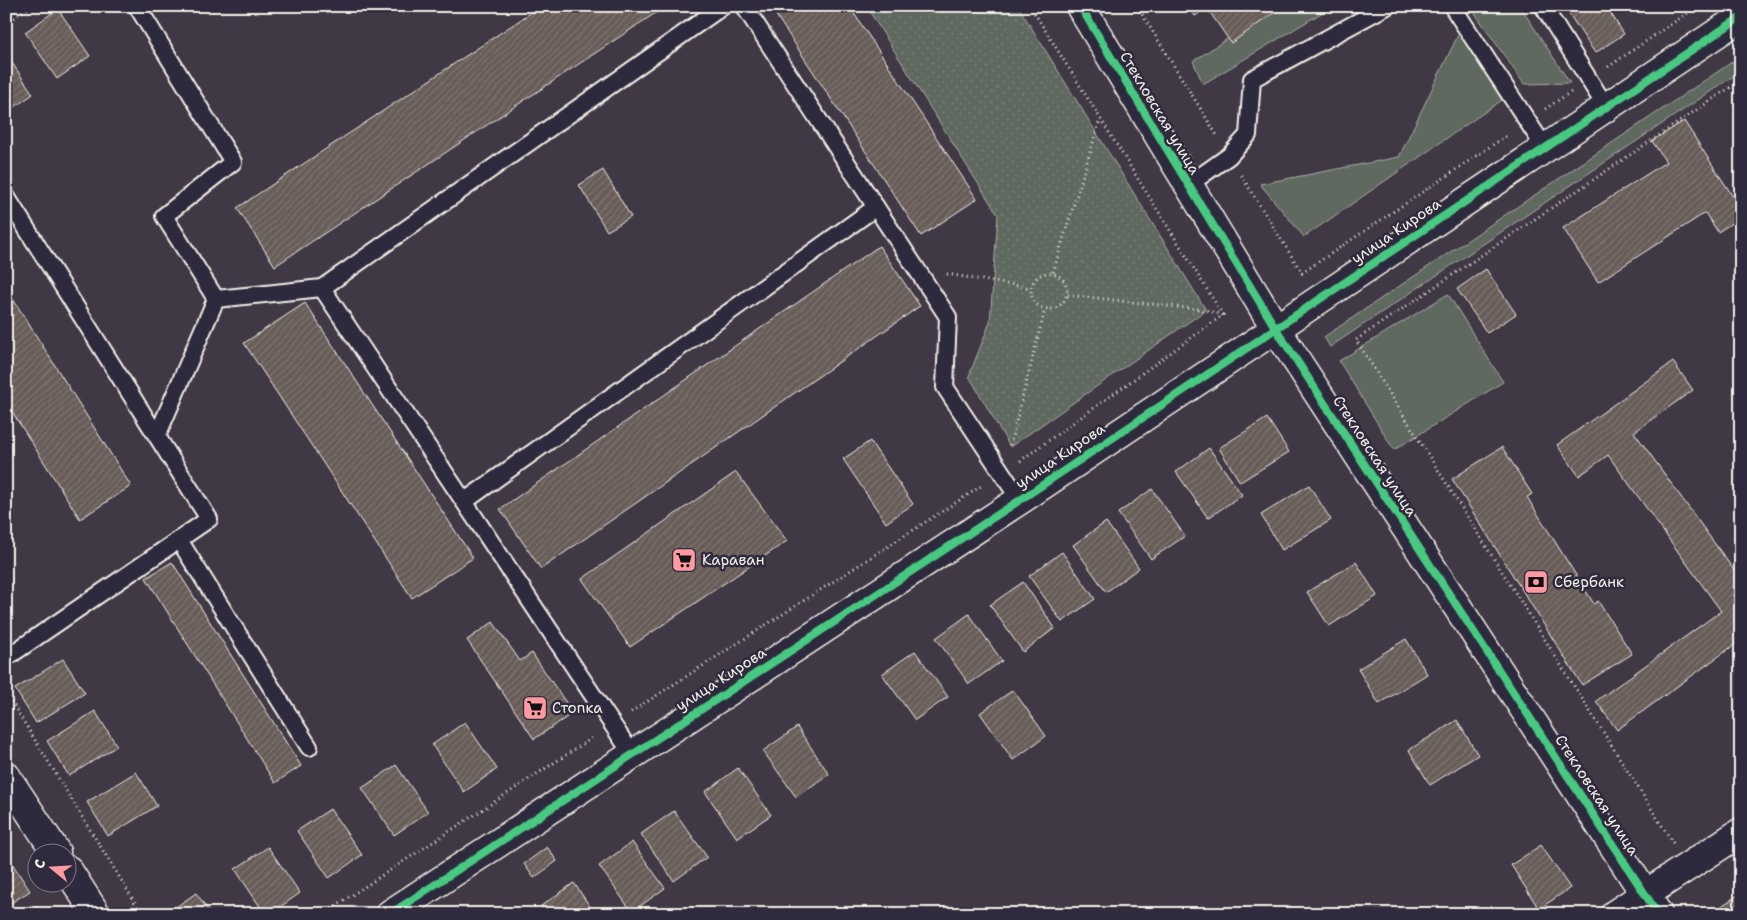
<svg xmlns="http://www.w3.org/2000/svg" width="1747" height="920" viewBox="0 0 1747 920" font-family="'Shantell Sans',sans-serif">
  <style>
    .grass { fill: #5e695e; stroke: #a9ada3 }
    .park { fill: url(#park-dots); stroke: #a9ada3 }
    .building { fill: url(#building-hatch); stroke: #f4f1e8 }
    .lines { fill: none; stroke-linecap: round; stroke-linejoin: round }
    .service-casing { stroke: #f4f1e8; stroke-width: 20 }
    .minor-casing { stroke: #f4f1e8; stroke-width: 31 }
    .tertiary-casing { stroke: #f4f1e8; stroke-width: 31 }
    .path { stroke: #f4f1e8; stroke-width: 3; stroke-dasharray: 1 4; stroke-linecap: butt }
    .service { stroke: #2f2a3d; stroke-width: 16 }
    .minor { stroke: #2f2a3d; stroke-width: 28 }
    .tertiary { stroke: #2f2a3d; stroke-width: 28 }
    .cycleway-casing { stroke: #2f2a3d; stroke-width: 11 }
    .cycleway { stroke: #46c982; stroke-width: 8 }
    .labels { text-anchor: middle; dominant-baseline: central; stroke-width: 5; stroke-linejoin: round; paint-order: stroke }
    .street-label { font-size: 15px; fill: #f4f1e8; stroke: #2f2a3d }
    .poi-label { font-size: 15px; fill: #f4f1e8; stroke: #2f2a3d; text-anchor: start }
  </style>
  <defs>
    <pattern id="park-dots" width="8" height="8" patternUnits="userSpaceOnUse" patternTransform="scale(1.25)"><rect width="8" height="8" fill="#5e695e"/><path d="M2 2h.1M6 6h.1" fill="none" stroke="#767f75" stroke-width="1.8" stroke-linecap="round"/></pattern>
    <pattern id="building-hatch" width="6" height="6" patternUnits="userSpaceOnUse" patternTransform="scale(1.25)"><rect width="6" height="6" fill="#685c58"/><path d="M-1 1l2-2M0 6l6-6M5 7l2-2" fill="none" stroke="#7e7470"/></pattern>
  </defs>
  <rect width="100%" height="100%" fill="#403945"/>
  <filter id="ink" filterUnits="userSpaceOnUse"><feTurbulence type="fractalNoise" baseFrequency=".02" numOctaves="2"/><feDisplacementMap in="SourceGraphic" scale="10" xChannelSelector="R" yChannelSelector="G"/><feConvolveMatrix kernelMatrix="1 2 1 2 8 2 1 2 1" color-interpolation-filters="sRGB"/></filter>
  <g filter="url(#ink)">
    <g class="grass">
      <polygon points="1278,6 1333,6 1203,84 1193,61"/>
      <polygon points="1470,6 1520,6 1570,83 1524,84"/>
      <polygon points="1460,31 1502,100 1304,237 1260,184 1399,157"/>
      <polygon points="1741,56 1741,71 1330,347 1324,337"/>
      <polygon points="1448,294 1503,382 1394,450 1339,361"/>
    </g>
    <polygon class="park" points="866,6 1018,6 1206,310 1010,447 969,376 990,322 998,215"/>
    <g class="building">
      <polygon points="541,6 666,6 275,266 237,208"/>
      <polygon points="770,6 849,6 977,199 921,236"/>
      <polygon points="1189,6 1210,6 1195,16"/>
      <polygon points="1210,6 1284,6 1231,43 1207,8"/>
      <polygon points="1569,6 1606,6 1624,34 1595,53 1565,8"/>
      <polygon points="58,9 90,56 57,79 25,32"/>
      <polygon points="6,54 33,94 6,113"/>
      <polygon points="1684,121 1741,209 1741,217 1718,232 1705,213 1598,282 1563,228 1666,162 1652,141"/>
      <polygon points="603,170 631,217 607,231 579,185"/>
      <polygon points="879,246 920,306 541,569 500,509"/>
      <polygon points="1486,269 1516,314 1487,333 1457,289"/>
      <polygon points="6,288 131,486 80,519 6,402"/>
      <polygon points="305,303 473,558 412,598 244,343"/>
      <polygon points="1673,362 1693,390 1634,432 1741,580 1741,649 1737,643 1617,730 1596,701 1721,611 1608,455 1579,476 1557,445"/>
      <polygon points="1267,418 1289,452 1240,482 1219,448"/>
      <polygon points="870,441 913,504 886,523 843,459"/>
      <polygon points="1502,447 1532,494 1527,497 1594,604 1598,601 1632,654 1582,685 1452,479"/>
      <polygon points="1209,448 1242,495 1208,518 1176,472"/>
      <polygon points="736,472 787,541 630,647 582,579"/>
      <polygon points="1309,485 1331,520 1282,550 1261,515"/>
      <polygon points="1152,489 1185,536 1151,559 1118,513"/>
      <polygon points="1106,522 1139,568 1106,592 1073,545"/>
      <polygon points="1062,552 1095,599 1062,622 1029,576"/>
      <polygon points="172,562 301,766 275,783 146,578"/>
      <polygon points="1356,562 1377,596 1329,626 1307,592"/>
      <polygon points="1023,582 1055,628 1023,652 990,605"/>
      <polygon points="969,614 1002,661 969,684 936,638"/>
      <polygon points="493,622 520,661 532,653 573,713 534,739 467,640"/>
      <polygon points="1406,639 1427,674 1379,704 1358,669"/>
      <polygon points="915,651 948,697 915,720 882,674"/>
      <polygon points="63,659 85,693 36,723 15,689"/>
      <polygon points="1013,690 1046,736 1013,760 980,713"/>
      <polygon points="95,711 117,746 69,776 47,741"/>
      <polygon points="1457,720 1478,755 1430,785 1409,750"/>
      <polygon points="465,722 497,769 464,792 432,745"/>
      <polygon points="797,727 829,774 796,797 763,751"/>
      <polygon points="396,765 428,812 394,835 362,788"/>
      <polygon points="738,768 771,815 737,838 705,792"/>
      <polygon points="136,772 157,806 108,836 87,802"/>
      <polygon points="330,809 362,855 329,878 297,831"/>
      <polygon points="674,811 707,857 674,881 641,834"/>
      <polygon points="632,842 665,888 632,912 599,866"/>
      <polygon points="1541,845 1570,888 1539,909 1511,865"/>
      <polygon points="268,847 300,893 270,914 265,914 235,869"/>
      <polygon points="547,847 557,861 534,878 524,864"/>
      <polygon points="8,857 30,891 6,906 6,858"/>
      <polygon points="574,883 595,914 546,914 541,906"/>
      <polygon points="196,893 211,914 166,914"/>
      <polygon points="1741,893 1741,914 1711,914 1711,913"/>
      <polygon points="37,907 42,914 26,914"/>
    </g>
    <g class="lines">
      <defs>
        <g id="service">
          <polyline points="137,6 233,162 164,216 216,299 157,436"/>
          <polyline points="744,6 948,317 945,387 1020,500"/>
          <polyline points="1452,6 1545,148"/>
          <polyline points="1543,6 1606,107"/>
          <polyline points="1188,185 1229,156 1248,135 1252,79 1387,6"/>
          <polyline points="6,196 209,519 6,658"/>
          <polyline points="216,299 322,288"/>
          <polyline points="465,501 876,207"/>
          <polyline points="179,540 309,747"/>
          <polyline points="632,754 322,288 723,6"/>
        </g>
        <g id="minor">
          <polyline points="6,776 56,852"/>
          <polyline points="68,870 96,914"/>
          <polyline points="1615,914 1741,832"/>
        </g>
        <g id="tertiary">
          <polyline points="1080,6 1276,329 1658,914"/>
          <polyline points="390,914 1020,500 1741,17"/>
        </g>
      </defs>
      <use href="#service" class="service-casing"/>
      <use href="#minor" class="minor-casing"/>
      <use href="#tertiary" class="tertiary-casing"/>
      <g class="path">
        <polyline points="1137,6 1218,137"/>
        <polyline points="6,24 30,6"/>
        <polyline points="1608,67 1698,6"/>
        <polyline points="1545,109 1571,92"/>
        <polyline points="1241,175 1302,273 1509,134"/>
        <polyline points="1053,272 1100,120"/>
        <circle cx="1049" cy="291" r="18"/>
        <polyline points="947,274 1030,288"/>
        <polyline points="1068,295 1206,310 1223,315"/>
        <polyline points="1010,445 1045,310"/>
        <polyline points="1020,461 1223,315 1030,6"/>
        <polyline points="6,693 142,914"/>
        <polyline points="631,712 983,485"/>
        <polyline points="1673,843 1356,340 1741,80"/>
        <polyline points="323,914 595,736"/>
      </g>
      <use href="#service" class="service"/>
      <use href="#minor" class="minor"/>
      <use href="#tertiary" class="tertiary"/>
      <defs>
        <g id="cycleway">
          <polyline points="1080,6 1276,329 1658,914"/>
          <polyline points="390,914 1020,500 1741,17"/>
        </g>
      </defs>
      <use href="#cycleway" class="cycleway-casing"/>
      <use href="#cycleway" class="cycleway"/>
    </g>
  </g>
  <defs>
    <symbol id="supermarket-square" viewBox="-11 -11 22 22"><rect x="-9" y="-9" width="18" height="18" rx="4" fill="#ff9aa2" stroke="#2f2a3d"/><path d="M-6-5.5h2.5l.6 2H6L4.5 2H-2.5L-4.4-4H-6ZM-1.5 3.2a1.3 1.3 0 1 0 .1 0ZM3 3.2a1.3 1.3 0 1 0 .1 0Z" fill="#111"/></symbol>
    <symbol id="bank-square" viewBox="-11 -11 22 22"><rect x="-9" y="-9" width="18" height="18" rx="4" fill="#ff9aa2" stroke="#2f2a3d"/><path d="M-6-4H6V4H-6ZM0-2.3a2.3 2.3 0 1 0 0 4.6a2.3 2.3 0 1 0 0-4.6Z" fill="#111"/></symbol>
  </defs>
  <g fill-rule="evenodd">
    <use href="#supermarket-square" x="670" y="546" width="28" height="28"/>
    <use href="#bank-square" x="1522" y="568" width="28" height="28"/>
    <use href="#supermarket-square" x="521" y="694" width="28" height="28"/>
  </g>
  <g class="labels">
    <g class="street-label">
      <text transform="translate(1160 113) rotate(59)">Стекловская улица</text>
      <text transform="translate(1396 231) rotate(-34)">улица Кирова</text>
      <text transform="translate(1060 456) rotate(-34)">улица Кирова</text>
      <text transform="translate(1375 456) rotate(57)">Стекловская улица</text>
      <text transform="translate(721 679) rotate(-33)">улица Кирова</text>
      <text transform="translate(1597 795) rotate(57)">Стекловская улица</text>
    </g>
    <g class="poi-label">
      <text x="702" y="560">Караван</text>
      <text x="1554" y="582">Сбербанк</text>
      <text x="552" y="708">Стопка</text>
    </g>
  </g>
  <rect width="1747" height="920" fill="none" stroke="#2f2a3d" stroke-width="25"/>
  <rect x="12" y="12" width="1722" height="895" fill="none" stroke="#f4f1e8" stroke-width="2" filter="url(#ink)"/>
  <g transform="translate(52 868) rotate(288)"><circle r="24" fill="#2f2a3d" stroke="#7e7a81"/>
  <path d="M0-4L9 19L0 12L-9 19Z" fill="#ff9aa2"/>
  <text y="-8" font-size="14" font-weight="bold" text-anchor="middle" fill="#f4f1e8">С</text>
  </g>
</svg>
